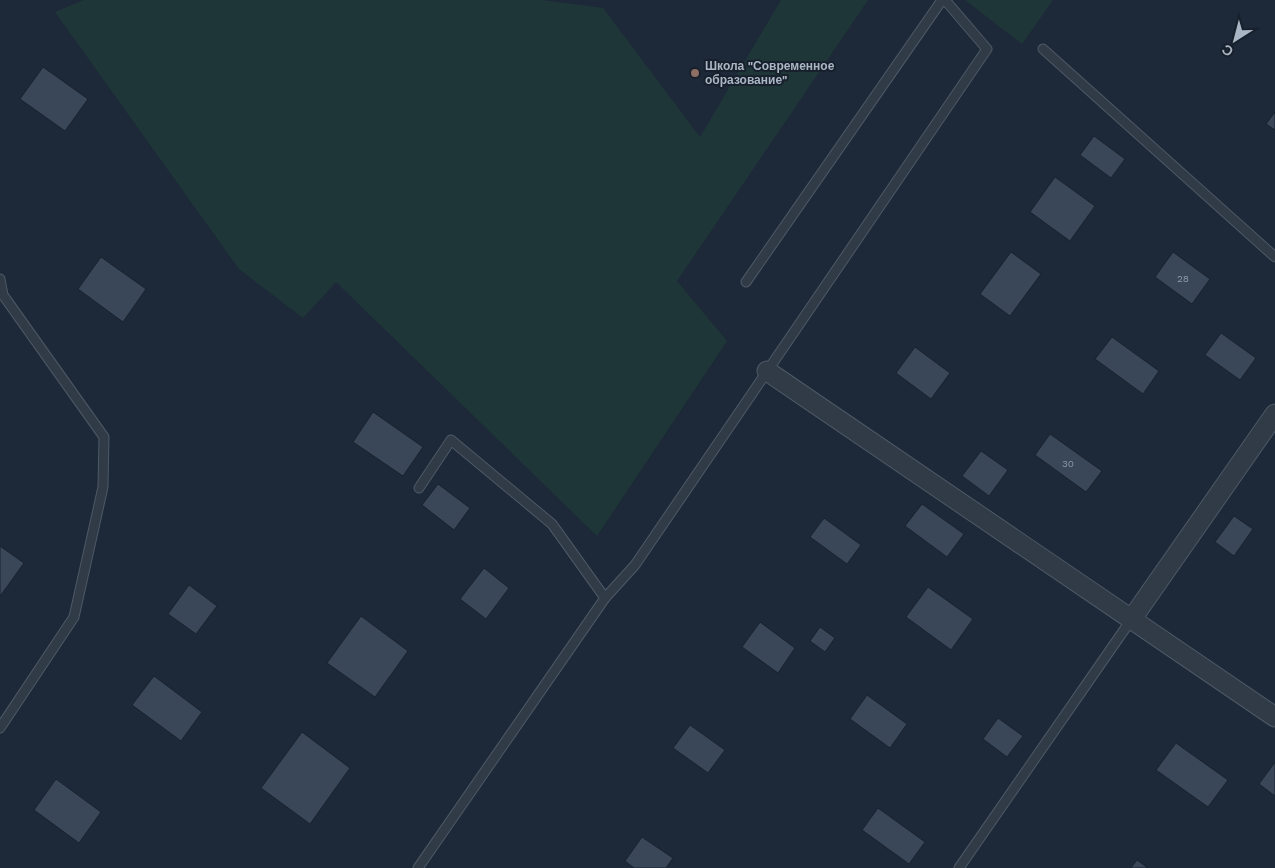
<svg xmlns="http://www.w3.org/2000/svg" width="1275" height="868" viewBox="0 0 1275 868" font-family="'Work Sans',sans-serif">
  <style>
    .green { fill: #1f3639 }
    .building { fill: #394758; stroke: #19222e }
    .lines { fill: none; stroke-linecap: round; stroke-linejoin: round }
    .lane-casing { stroke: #4e5966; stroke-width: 11 }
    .street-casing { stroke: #4e5966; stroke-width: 21 }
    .lane { stroke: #313b48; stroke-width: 9 }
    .street { stroke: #313b48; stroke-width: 19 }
    .education-dot { fill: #8d6e63; stroke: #17202c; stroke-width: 2 }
    .labels { text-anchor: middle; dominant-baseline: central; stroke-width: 4; stroke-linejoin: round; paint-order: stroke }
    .number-label { font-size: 10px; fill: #8e9aaa }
    .poi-label { font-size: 12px; font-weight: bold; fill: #aab6c5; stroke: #17202c; text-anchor: start }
  </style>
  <rect width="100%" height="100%" fill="#1d2938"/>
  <g class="green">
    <polygon points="84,0 542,0 603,8 700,137 781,0 868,0 677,281 727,341 597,536 336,282 303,318 239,269 55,12"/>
    <polygon points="965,0 1053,0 1022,44"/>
  </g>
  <g class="building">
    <polygon points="43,67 88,99 65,131 20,99"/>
    <polygon points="1275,112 1275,130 1266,124"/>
    <polygon points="1094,136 1125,159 1111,178 1080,155"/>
    <polygon points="1055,177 1095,206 1070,241 1030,212"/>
    <polygon points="1011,252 1041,274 1010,316 980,294"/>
    <polygon points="1173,252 1210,279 1192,304 1155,277"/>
    <polygon points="101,257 146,289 123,322 78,289"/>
    <polygon points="1221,333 1256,358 1240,380 1205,355"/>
    <polygon points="1112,337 1159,371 1143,394 1095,359"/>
    <polygon points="915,347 950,373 931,399 896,373"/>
    <polygon points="373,412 423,447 403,476 353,442"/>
    <polygon points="1050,434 1102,471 1086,492 1035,455"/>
    <polygon points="981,451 1008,470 989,496 962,476"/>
    <polygon points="438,484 470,508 454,530 422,505"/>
    <polygon points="922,504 964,534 947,557 905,526"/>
    <polygon points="1234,516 1253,529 1234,556 1215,542"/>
    <polygon points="824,518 861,545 847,564 810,537"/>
    <polygon points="0,546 24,563 1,595 0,595"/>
    <polygon points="484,568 509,588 486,619 460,599"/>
    <polygon points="189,585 217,606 196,634 168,614"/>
    <polygon points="928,587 973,619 951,650 906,617"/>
    <polygon points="361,616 408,651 375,697 327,663"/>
    <polygon points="760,622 795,648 778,673 742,647"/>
    <polygon points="820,627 835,638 825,652 810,641"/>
    <polygon points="154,676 202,712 181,741 132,705"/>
    <polygon points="867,695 907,724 890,748 850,719"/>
    <polygon points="998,718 1023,736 1007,757 983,739"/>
    <polygon points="690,725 725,750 708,773 673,748"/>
    <polygon points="302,732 350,768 310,824 261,788"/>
    <polygon points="1176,743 1228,780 1208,807 1156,770"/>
    <polygon points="1275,762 1275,796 1259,784"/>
    <polygon points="56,779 101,812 79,843 34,810"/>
    <polygon points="878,808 925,842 909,864 862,830"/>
    <polygon points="642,837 673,858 666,868 634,868 625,861"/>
    <polygon points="1137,860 1148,868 1131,868"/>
  </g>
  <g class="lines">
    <defs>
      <g id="lane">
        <polyline points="1043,49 1275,257"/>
        <polyline points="0,279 3,295 104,437 103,487 74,617 0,728"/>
        <polyline points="746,282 942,0"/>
        <polyline points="419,488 451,440 552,524 605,598"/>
        <polyline points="418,868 605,598 635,565 987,49 945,0"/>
        <polyline points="959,868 1131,620"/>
      </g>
      <g id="street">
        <polyline points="767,371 1275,717"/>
        <polyline points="1131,620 1275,414"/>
      </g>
    </defs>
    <use href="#lane" class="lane-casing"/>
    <use href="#street" class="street-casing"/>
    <use href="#lane" class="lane"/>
    <use href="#street" class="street"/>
  </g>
  <circle class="education-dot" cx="695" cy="73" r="5"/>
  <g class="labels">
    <g class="number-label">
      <text x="1183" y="278">28</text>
      <text x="1068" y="463">30</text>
    </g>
    <g class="poi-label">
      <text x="705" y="66">Школа "Современное<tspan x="705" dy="14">образование"</tspan></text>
    </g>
  </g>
  <g transform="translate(1235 40) rotate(216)" stroke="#17202c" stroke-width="4" paint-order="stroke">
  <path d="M0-4L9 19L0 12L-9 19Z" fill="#aab6c5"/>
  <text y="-8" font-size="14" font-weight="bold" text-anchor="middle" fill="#aab6c5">С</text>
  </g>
</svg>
